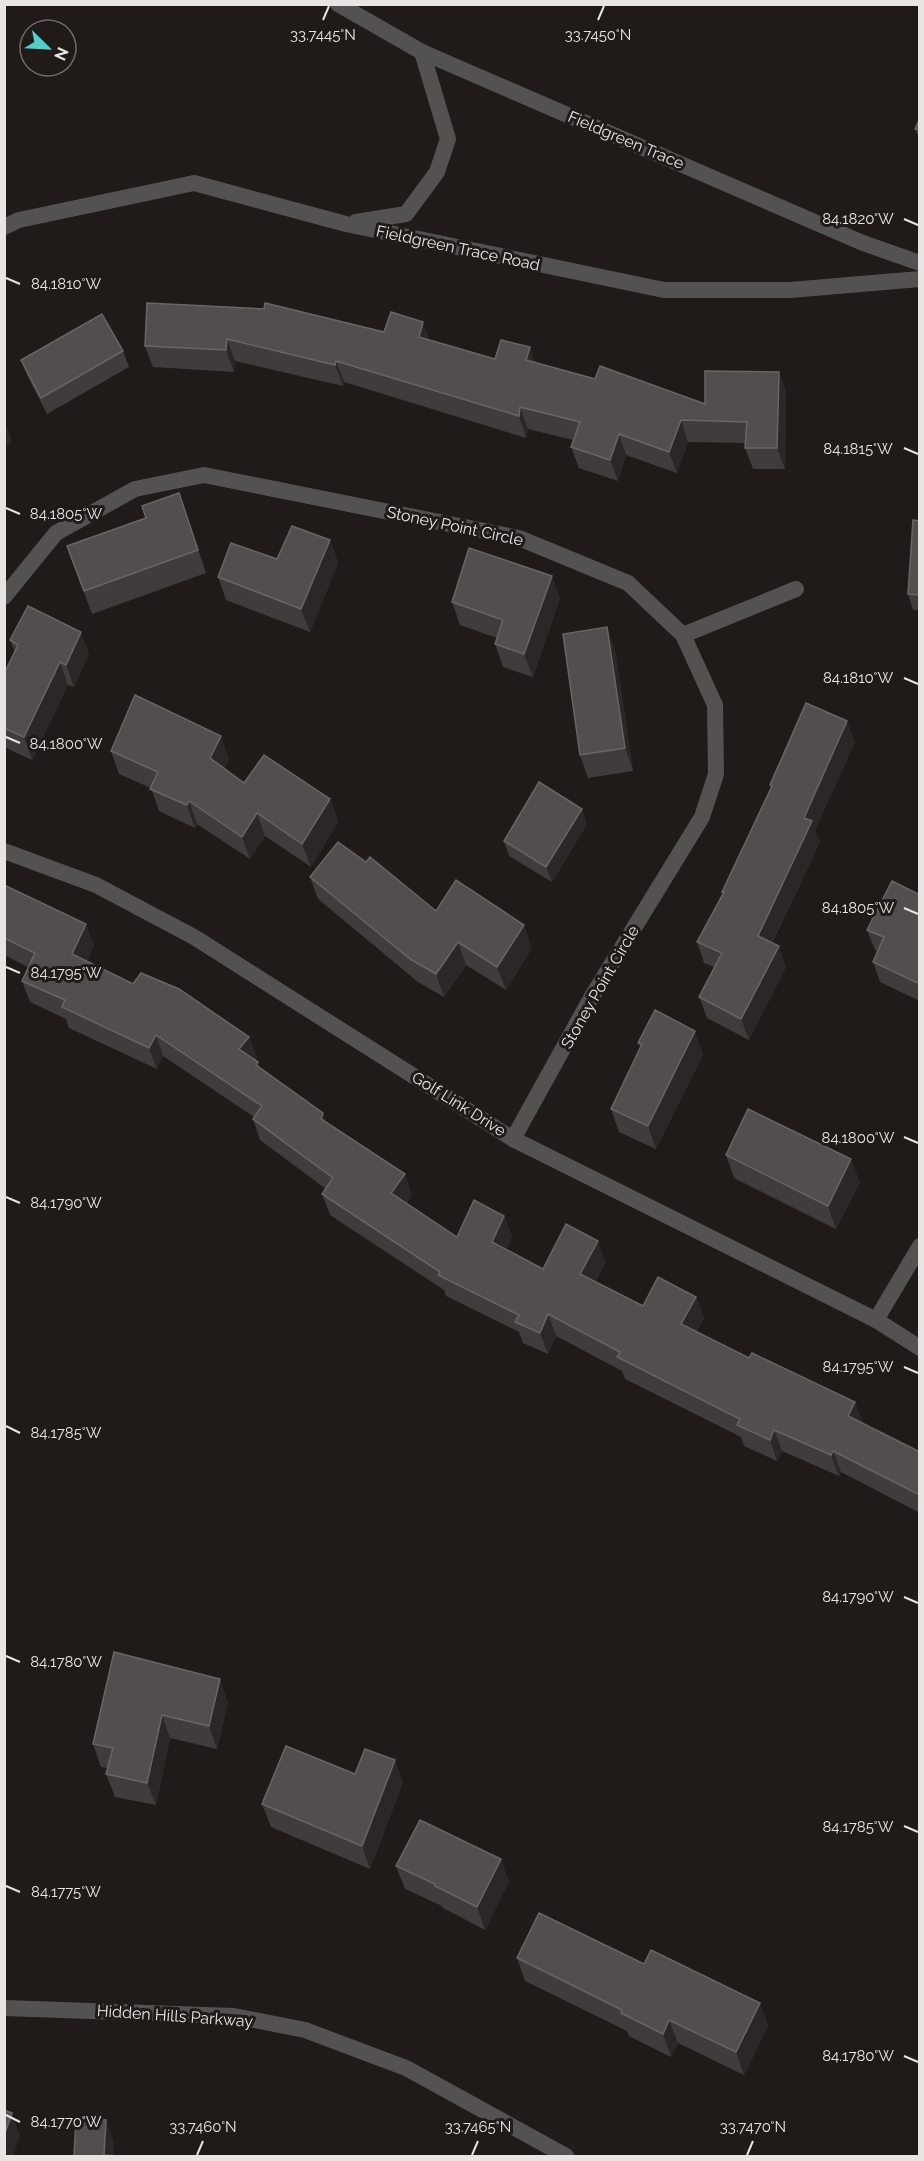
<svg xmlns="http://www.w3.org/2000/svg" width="924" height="2161" viewBox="0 0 924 2161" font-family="Raleway,sans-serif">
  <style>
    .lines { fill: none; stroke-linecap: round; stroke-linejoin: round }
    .minor { stroke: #545250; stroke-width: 16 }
    .tertiary { stroke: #545250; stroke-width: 16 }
    .wall { fill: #403b3d }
    .shaded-wall { fill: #2b2627 }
    .building { fill: #524d4f; stroke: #696566; stroke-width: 1.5 }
    .ticks { fill: none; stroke: #e7e4e2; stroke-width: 2 }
    .labels { text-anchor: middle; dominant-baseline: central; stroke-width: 6; stroke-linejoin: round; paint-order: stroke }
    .street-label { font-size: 16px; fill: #e7e4e2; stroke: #201b19 }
    .ticks-label { font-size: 15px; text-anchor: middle; fill: #e7e4e2; stroke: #201b19; stroke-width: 6; stroke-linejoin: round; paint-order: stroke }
  </style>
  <rect width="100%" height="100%" fill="#201b19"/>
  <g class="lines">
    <g class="minor">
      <polyline points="4,597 56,533 135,489 204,475 519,538 628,583 683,635 715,705 716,774 702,817 591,998 513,1139"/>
      <polyline points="683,635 796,589"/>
      <polyline points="4,851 96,885 194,937 513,1139 876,1320 920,1348"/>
      <polyline points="876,1320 920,1246"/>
      <polyline points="4,2008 234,2016 305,2030 406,2068 566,2156"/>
    </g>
    <g class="tertiary">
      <polyline points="338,4 422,52 863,243 920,263"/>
      <polyline points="356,222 406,214 437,172 448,139 422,52"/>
      <polyline points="4,227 19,220 194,183 346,224 664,290 790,290 920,279"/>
    </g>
  </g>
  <g class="wall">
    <polygon points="920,118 920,140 915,129"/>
    <polygon points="147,303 384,332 430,340 495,359 535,363 595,379 705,404 779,372 786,393 785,469 753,469 745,448 745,443 688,442 677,473 626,455 618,481 579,468 571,447 573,440 528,429 526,438 344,382 343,386 235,361 234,372 153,367 145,346"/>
    <polygon points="123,351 129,367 47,414 27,375 21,360"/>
    <polygon points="179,493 206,573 92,614 67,546 146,518"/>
    <polygon points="920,521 920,610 913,610 908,594"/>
    <polygon points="330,540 338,563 310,632 226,600 218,577 277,559"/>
    <polygon points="560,598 533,677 503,667 495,644 497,638 460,625 452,602"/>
    <polygon points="10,640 89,654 74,687 68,685 32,760 4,747 4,674 15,652"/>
    <polygon points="615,650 633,771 588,778 580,755"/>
    <polygon points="855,742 815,830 820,842 772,943 786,967 749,1040 707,1018 699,997 714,967 704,963 697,942 723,894 722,892 771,788 770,785"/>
    <polygon points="111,751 229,759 224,769 244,783 330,799 338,822 311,867 265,836 250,859 197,824 195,828 159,811 151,788 119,774"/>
    <polygon points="587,824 552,882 509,856 504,841"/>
    <polygon points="310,877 436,911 532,948 506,990 466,965 444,997 418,982 318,899"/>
    <polygon points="4,885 94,945 87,961 133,984 249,1037 257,1058 255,1060 260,1067 323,1113 327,1124 412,1195 407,1203 457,1237 504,1216 512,1237 506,1250 543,1269 606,1262 595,1282 643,1306 696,1297 704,1318 696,1332 749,1358 855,1402 862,1423 920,1452 920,1513 841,1472 839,1476 782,1451 777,1461 744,1446 741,1437 625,1379 622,1371 556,1336 548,1354 523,1343 519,1332 446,1296 444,1290 330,1215 322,1194 326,1189 260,1140 253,1119 254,1117 163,1056 157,1069 69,1028 66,1019 30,1002 22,981 28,967 4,955"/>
    <polygon points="920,895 920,1001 880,982 873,962 877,951 875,950 867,930"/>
    <polygon points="638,1043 703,1054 656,1149 619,1132 611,1109 641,1048"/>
    <polygon points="726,1155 860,1182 836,1229 734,1178"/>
    <polygon points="114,1652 228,1702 217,1749 170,1738 156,1805 115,1797 106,1774 108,1768 101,1767 93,1744"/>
    <polygon points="355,1774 403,1782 370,1869 271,1827 262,1804"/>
    <polygon points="396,1866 509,1881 485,1930 443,1908 442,1906 405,1889"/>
    <polygon points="517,1958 644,1964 760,2003 768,2026 744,2075 678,2043 671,2057 629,2036 627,2031 525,1981"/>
  </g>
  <g class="shaded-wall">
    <polygon points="423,322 431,344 419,337"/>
    <polygon points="227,339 235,361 234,372 226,350"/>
    <polygon points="530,347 537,369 526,360"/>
    <polygon points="336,361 344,382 343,386 335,365"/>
    <polygon points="779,372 786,393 785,469 777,448"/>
    <polygon points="520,407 528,429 526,438 519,416"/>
    <polygon points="4,419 12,441 4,449"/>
    <polygon points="681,420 688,442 677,473 669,452"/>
    <polygon points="619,434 626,455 618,481 610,460"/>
    <polygon points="330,540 338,563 310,632 301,609"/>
    <polygon points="552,576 560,598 533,677 524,654"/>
    <polygon points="607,627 615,650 633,771 625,748"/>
    <polygon points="81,632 89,654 74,687 66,665"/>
    <polygon points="60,662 68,685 32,760 24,737"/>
    <polygon points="847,721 855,742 815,830 820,842 765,956 758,936 804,818"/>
    <polygon points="221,736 229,759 218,781 210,758"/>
    <polygon points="330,799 338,822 311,867 302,844"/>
    <polygon points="189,801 197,824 195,828 187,805"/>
    <polygon points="582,809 587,824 552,882 546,867"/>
    <polygon points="257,813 265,836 250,859 242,837"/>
    <polygon points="86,924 94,945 80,975 72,954"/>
    <polygon points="524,925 532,948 506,990 497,967"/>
    <polygon points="458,942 466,965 444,997 436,974"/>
    <polygon points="779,946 786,967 749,1040 741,1019"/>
    <polygon points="695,1031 703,1054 656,1149 648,1126"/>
    <polygon points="156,1035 163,1056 157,1069 149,1048"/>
    <polygon points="249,1037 257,1058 247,1070 239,1049"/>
    <polygon points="323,1113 331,1134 321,1119"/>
    <polygon points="851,1159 860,1182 836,1229 828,1206"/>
    <polygon points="405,1174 412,1195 399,1214 391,1193"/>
    <polygon points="504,1216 512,1237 500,1264 492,1242"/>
    <polygon points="598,1241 606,1262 588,1296 580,1274"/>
    <polygon points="696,1297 704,1318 689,1345 681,1324"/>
    <polygon points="548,1314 556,1336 548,1354 540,1333"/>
    <polygon points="855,1402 863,1423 856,1437 848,1416"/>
    <polygon points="774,1430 782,1451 777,1461 770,1440"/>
    <polygon points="833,1451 841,1472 839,1476 831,1455"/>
    <polygon points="220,1679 228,1702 217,1749 209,1726"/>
    <polygon points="162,1715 170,1738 156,1805 147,1783"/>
    <polygon points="395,1760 403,1782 370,1869 362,1846"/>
    <polygon points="501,1859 509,1881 485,1930 477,1907"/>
    <polygon points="760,2003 768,2026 744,2075 736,2052"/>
    <polygon points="669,2020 678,2043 671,2057 663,2034"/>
    <polygon points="12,2113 20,2136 13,2157 4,2157 4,2136"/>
    <polygon points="106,2120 114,2142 113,2157 104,2155"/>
  </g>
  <g class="building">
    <polygon points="920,118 920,130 915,129"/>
    <polygon points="147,303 264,309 265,303 384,332 391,312 423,322 419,337 495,359 501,340 530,347 526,360 595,379 600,366 705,404 705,371 779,372 777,448 745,448 747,422 681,420 669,452 619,434 610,460 571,447 580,422 520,407 519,416 336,361 335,365 227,339 226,350 145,346"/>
    <polygon points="102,314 123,351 41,398 21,360"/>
    <polygon points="179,493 198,550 84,591 67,546 146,518 142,506"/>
    <polygon points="913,520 920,521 920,595 908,594"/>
    <polygon points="292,526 330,540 301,609 218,577 231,543 277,559"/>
    <polygon points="469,548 552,576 524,654 495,644 503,620 452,602"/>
    <polygon points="28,606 81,632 66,665 60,662 24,737 4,728 4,674 18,645 10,640"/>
    <polygon points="607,627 625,748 580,755 563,634"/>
    <polygon points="135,695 221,736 210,758 244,783 264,755 330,799 302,844 257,813 242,837 189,801 187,805 150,789 158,772 111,751"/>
    <polygon points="806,703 847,721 804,818 812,821 758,936 779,946 741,1019 699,997 722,953 697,942 724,892 722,892 772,786 770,785"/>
    <polygon points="539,782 582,809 546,867 504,841"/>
    <polygon points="338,842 366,862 370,857 436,911 456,880 524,925 497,967 458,942 436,974 410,959 310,877"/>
    <polygon points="892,881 920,895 920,984 873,962 884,937 867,930"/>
    <polygon points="4,885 86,924 72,954 133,984 141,973 179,989 249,1037 239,1049 258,1062 256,1065 323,1113 321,1119 405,1174 391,1193 457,1237 474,1200 504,1216 492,1242 543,1269 566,1224 598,1241 580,1274 643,1306 658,1277 696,1297 681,1324 749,1358 752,1353 855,1402 848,1416 920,1452 920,1495 833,1451 831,1455 774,1430 770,1440 737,1425 740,1419 617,1357 620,1352 548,1314 540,1333 515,1322 519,1315 438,1275 440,1272 322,1194 333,1178 253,1119 262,1106 156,1035 149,1048 62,1007 65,1000 22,981 35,953 4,938"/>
    <polygon points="655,1010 695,1031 648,1126 611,1109 642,1044 638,1043"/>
    <polygon points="748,1109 851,1159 828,1206 726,1155"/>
    <polygon points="114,1652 220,1679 209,1726 162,1715 147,1783 106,1774 113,1748 93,1744"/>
    <polygon points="286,1746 355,1774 365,1749 395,1760 362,1846 262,1804"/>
    <polygon points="420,1820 501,1859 477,1907 435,1886 435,1884 396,1866"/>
    <polygon points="539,1913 644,1964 651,1950 760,2003 736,2052 669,2020 663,2034 621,2013 622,2010 517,1958"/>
    <polygon points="4,2110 12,2113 4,2136"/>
    <polygon points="76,2118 106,2120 104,2155 129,2157 74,2157"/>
  </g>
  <path class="ticks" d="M323,20L329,6M598,20L604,6M904,219L918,225M6,278L20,284M904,448L918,454M6,508L20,514M904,678L918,684M6,737L20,743M904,908L918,914M6,967L20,973M904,1137L918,1143M6,1197L20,1203M904,1367L918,1373M6,1426L20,1433M904,1597L918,1603M6,1656L20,1662M904,1826L918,1832M6,1886L20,1892M904,2056L918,2062M6,2115L20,2122M197,2155L203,2141M472,2155L478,2141M747,2155L753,2141"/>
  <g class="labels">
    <g class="street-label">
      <text transform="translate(626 140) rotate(23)">Fieldgreen Trace</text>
      <text transform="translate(458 248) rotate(12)">Fieldgreen Trace Road</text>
      <text transform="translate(455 526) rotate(12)">Stoney Point Circle</text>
      <text transform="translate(600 987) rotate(-60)">Stoney Point Circle</text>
      <text transform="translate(459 1104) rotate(32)">Golf Link Drive</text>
      <text transform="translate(175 2016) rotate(4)">Hidden Hills Parkway</text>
    </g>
  </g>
  <g class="ticks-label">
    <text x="323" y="40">33.7445°N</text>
    <text x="598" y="40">33.7450°N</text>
    <text x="858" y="224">84.1820°W</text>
    <text x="66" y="289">84.1810°W</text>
    <text x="858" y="454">84.1815°W</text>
    <text x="66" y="519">84.1805°W</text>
    <text x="858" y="683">84.1810°W</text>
    <text x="66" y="749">84.1800°W</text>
    <text x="858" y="913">84.1805°W</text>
    <text x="66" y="978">84.1795°W</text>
    <text x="858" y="1143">84.1800°W</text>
    <text x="66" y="1208">84.1790°W</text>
    <text x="858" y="1372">84.1795°W</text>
    <text x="66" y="1438">84.1785°W</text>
    <text x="858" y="1602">84.1790°W</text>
    <text x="66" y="1667">84.1780°W</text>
    <text x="858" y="1832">84.1785°W</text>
    <text x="66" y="1897">84.1775°W</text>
    <text x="858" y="2061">84.1780°W</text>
    <text x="66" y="2127">84.1770°W</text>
    <text x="203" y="2132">33.7460°N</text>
    <text x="478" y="2132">33.7465°N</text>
    <text x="753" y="2132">33.7470°N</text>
  </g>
  <rect width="924" height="2161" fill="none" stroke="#e7e4e2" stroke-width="12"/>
  <g transform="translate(48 48) rotate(114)"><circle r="28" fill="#201b19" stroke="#706b69" stroke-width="1.5"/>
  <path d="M0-4.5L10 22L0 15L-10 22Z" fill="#55cec5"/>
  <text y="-9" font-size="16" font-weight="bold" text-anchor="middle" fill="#e7e4e2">N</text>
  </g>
</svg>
